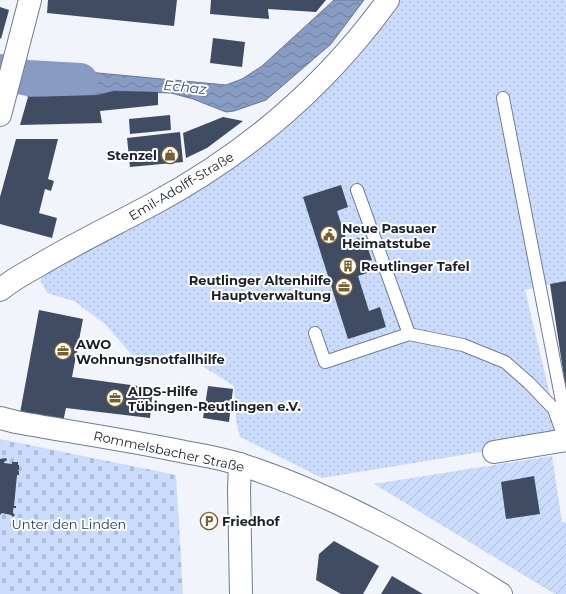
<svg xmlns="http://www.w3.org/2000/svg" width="566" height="594" viewBox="0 0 566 594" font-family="Montserrat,sans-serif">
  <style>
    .grass { fill: url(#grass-dots) }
    .cemetery { fill: url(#cemetery-stones) }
    .garden { fill: url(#garden-furrows) }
    .water { fill: url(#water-waves); stroke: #677795 }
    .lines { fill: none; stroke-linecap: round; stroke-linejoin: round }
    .river { stroke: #889cc3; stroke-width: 36 }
    .building { fill: #404c62 }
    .service-casing { stroke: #6f7c94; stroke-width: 14 }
    .minor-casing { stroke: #6f7c94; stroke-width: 24 }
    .tertiary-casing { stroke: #6f7c94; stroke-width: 24 }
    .secondary-casing { stroke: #6f7c94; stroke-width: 24 }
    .service { stroke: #fff; stroke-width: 12 }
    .minor { stroke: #fff; stroke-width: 22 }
    .tertiary { stroke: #fff; stroke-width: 22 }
    .secondary { stroke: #fff; stroke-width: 22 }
    .labels { text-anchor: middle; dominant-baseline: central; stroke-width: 4; stroke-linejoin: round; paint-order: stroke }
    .poi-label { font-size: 13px; font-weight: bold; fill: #1b202a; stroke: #fff; text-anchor: start }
    .street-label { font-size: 13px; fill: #1b202a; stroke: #fff }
    .park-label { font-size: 13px; fill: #203769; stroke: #fff }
    .water-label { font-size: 14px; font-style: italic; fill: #31497c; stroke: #fff }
  </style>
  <defs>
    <pattern id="grass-dots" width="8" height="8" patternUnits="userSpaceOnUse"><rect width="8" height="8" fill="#cbdbfb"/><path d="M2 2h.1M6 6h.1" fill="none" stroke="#aebcd7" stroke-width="1.8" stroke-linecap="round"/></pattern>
    <pattern id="cemetery-stones" width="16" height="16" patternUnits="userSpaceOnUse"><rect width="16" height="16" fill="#cbdbfb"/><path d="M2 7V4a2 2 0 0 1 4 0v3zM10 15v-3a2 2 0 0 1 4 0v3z" fill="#aebcd7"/></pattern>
    <pattern id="garden-furrows" width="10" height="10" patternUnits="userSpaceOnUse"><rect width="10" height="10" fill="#cbdbfb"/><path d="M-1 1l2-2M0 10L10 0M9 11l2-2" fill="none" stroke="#aebcd7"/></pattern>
    <pattern id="water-waves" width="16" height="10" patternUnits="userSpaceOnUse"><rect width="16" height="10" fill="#889cc3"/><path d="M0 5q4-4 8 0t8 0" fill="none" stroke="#6e7f9f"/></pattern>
  </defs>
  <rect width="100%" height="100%" fill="#f1f4fa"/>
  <polygon class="grass" points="388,0 566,0 566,281 525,290 560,437 493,450 322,478 240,437 236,421 234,386 185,355 161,359 132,355 105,324 74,301 47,293 40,280 71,246 222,163"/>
  <polygon class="cemetery" points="0,439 176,475 183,594 0,594"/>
  <polygon class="garden" points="552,456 562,522 566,522 566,594 555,594 374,484"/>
  <polygon class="water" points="334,0 364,0 331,44 266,100 234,111 226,112 193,99 171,93 114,91 98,95 28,97 27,95 34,65 66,70 226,85 242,79 262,66"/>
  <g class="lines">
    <polyline class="river" points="0,72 28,78 80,81"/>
  </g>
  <g class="building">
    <polygon points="48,0 177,0 174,26 47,13"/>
    <polygon points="211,0 326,0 316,12 268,9 269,19 210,14"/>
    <polygon points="0,7 9,10 1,39 0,38"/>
    <polygon points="213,38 245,42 242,67 210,63"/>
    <polygon points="114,91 158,92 158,105 100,111 102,123 20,125 28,97 98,95"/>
    <polygon points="170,115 171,130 130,134 129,119"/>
    <polygon points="223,117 243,121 207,148 186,158 183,133"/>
    <polygon points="180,132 183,162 130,167 127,138"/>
    <polygon points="16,139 58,139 48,179 54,181 51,191 45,189 39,213 57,218 52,238 0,224 0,197"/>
    <polygon points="341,185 348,207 337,211 347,242 362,237 366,250 368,249 372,260 369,261 373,271 358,276 369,311 380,307 386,327 348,339 303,197"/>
    <polygon points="566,281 566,383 565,384 550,284"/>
    <polygon points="39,310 83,319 72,377 153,388 150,418 66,408 63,422 20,413"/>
    <polygon points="208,386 233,389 229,422 203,418"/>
    <polygon points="6,458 7,460 4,462 4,463 12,464 12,462 18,462 18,465 19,465 19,470 17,471 19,471 19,475 17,475 14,506 16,506 16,508 13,508 13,513 15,515 13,517 11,515 2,513 0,515 0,459"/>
    <polygon points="534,476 540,514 506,519 501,482"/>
    <polygon points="334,541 379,566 363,594 341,594 316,580 319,554"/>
    <polygon points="392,576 423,594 381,594"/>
  </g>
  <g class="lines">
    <defs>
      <g id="service">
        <polyline points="503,98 566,422"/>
        <polyline points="357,190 409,334"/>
        <polyline points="315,333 325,362 409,334 463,345 505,362 529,383 554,409 561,429"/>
      </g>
      <g id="minor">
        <polyline points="0,115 30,0"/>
        <polyline points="494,452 566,440"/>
        <polyline points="240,464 239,489 241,594"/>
      </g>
      <path id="tertiary" d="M0,290C11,281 23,274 36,267C74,244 114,225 153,204C246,154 326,86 388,0"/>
      <path id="secondary" d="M0,418L16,422C71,432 126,440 180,451C200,455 222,458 242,465C335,495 419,543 501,594"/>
    </defs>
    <use href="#service" class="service-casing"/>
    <use href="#minor" class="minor-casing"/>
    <use href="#tertiary" class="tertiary-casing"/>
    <use href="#secondary" class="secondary-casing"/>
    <use href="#service" class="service"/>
    <use href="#minor" class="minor"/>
    <use href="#tertiary" class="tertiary"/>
    <use href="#secondary" class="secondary"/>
  </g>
  <defs>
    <symbol id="shop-ring" viewBox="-11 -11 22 22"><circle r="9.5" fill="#fff" stroke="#776030" stroke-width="1.5"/><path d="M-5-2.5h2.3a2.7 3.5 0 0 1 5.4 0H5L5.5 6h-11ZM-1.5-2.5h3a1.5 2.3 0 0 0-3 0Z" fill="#776030"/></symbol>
    <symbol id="civic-ring" viewBox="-11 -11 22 22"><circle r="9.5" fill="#fff" stroke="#776030" stroke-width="1.5"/><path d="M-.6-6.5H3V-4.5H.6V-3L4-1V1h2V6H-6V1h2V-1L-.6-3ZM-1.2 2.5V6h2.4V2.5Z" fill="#776030"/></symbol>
    <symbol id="building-ring" viewBox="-11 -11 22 22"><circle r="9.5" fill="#fff" stroke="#776030" stroke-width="1.5"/><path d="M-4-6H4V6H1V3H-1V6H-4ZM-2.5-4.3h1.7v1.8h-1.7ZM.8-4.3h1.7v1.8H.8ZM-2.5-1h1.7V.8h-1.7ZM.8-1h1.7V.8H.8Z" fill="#776030"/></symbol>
    <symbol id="office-ring" viewBox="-11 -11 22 22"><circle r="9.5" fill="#fff" stroke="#776030" stroke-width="1.5"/><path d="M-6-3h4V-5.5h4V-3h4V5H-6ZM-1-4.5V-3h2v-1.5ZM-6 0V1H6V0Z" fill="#776030"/></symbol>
    <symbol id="parking-ring" viewBox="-11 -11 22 22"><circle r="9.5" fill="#fff" stroke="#776030" stroke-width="1.5"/><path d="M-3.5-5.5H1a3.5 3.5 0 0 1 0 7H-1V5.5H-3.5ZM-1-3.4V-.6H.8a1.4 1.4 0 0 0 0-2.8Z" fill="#776030"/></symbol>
  </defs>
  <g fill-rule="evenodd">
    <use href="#shop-ring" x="160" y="145" width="20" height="20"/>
    <use href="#civic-ring" x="319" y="225" width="20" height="20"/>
    <use href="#building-ring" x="338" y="256" width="20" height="20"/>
    <use href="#office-ring" x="334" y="277" width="20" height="20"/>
    <use href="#office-ring" x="53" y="341" width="20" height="20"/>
    <use href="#office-ring" x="105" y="388" width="20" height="20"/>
    <use href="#parking-ring" x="199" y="511" width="20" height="20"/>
  </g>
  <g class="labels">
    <g class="poi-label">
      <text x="157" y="155" text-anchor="end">Stenzel</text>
      <text x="342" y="228">Neue Pasuaer<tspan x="342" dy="15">Heimatstube</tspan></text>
      <text x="361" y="266">Reutlinger Tafel</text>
      <text x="331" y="280" text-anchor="end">Reutlinger Altenhilfe<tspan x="331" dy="15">Hauptverwaltung</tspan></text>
      <text x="76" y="344">AWO<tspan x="76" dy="15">Wohnungsnotfallhilfe</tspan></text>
      <text x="128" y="391">AIDS-Hilfe<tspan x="128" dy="15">Tübingen-Reutlingen e.V.</tspan></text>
      <text x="222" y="521">Friedhof</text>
    </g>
    <g class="street-label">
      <text transform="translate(181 186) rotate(-31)">Emil-Adolff-Straße</text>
      <text transform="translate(169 451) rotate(12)">Rommelsbacher Straße</text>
    </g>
    <g class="park-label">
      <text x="69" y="524">Unter den Linden</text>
    </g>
    <g class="water-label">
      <text transform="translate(185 87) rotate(6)">Echaz</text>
    </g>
  </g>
</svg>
